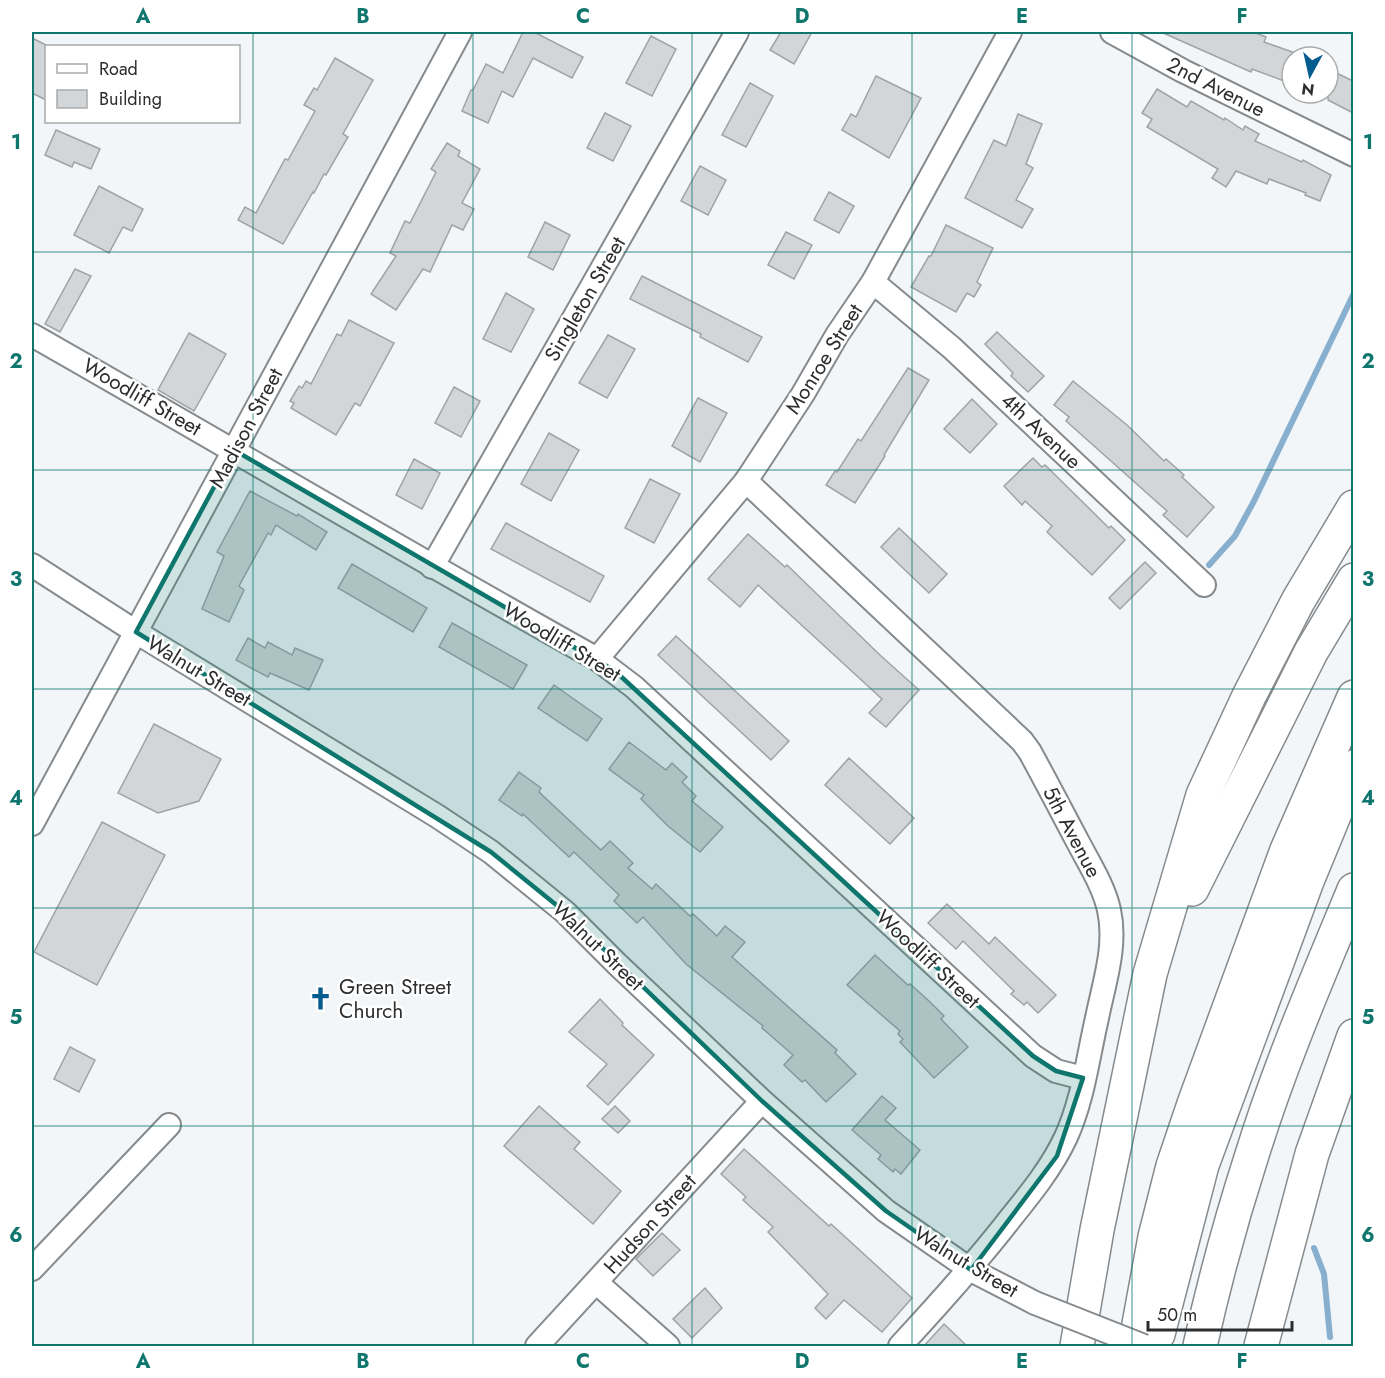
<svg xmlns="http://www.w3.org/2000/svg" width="1385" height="1378" viewBox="0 0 1385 1378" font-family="Jost,sans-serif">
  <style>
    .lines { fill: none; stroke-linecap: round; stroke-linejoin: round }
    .stream { stroke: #88afce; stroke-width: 6 }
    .building { fill: #d2d6d9; stroke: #9fa3a6; stroke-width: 1.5 }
    .minor-casing { stroke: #868a8d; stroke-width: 26 }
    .motorway-casing { stroke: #868a8d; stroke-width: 36 }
    .minor { stroke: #fff; stroke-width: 22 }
    .motorway { stroke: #fff; stroke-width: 33 }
    .minor-bridge-casing { stroke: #868a8d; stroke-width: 26; stroke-linecap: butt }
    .minor-bridge { stroke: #fff; stroke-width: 22 }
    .marked { fill: #0f766e; fill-opacity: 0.2; stroke: #0f766e; stroke-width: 4.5; stroke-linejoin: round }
    .grid { fill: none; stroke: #0f766e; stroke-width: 1.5; stroke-opacity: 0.55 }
    .labels { text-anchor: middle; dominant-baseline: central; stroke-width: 5; stroke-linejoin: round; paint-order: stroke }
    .street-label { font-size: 21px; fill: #2b2d2e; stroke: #fff }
    .poi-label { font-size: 21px; fill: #2b2d2e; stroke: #fff; text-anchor: start }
    .neatline { fill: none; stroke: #0f766e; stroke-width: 2 }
    .grid-label { font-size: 20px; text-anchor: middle; font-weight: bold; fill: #0f766e }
  </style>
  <rect width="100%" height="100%" fill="#f2f6f9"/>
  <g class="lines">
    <g class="stream">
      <polyline points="1209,565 1235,536 1254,501 1354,293"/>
      <polyline points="1314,1248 1324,1274 1330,1337"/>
    </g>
  </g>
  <g class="building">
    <polygon points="523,32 534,32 583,57 572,78 533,58 513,97 502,91 488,123 462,111 471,90 473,90 486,64 503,73"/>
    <polygon points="781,32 812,32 794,64 770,50"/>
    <polygon points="1161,32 1253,32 1266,37 1264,42 1298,54 1297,57 1292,57 1292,84 1252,69 1251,72"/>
    <polygon points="651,36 676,49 652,96 626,83"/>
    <polygon points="32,38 46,45 46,100 32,93"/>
    <polygon points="335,58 373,80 343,134 348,137 326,175 324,174 314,193 313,192 283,244 238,220 245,207 256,213 285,159 288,160 315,111 304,105 314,88 317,90"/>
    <polygon points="1328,69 1353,81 1353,113 1328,100"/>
    <polygon points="876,76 921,98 889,158 842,130 851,114 856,117"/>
    <polygon points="750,83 773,96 746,147 722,135"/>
    <polygon points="1157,89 1187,107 1191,101 1224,120 1225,118 1243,130 1245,126 1259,134 1255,141 1302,162 1303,160 1331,175 1320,201 1305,195 1306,193 1269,179 1267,184 1236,171 1226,187 1212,178 1218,169 1147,127 1152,119 1142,113"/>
    <polygon points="605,113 631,126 613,161 587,148"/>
    <polygon points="1018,114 1042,124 1026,164 1033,168 1016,200 1033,209 1022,228 965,198 994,140 1006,146"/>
    <polygon points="56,130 100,149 91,169 74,162 72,167 45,155"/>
    <polygon points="447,143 460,151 458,156 480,169 462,203 474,209 463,230 452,225 430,272 423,269 396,310 371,294 396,256 390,253 405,221 410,223 436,172 431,169"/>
    <polygon points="700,166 726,180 708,215 681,201"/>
    <polygon points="99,186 143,209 132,231 123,227 109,253 74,235"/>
    <polygon points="829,192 854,206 839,233 814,220"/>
    <polygon points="545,222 570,235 553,270 528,257"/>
    <polygon points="946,225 993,248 977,282 981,285 974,297 967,293 956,312 911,287 929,256 931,256"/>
    <polygon points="786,232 812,245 794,279 768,265"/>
    <polygon points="75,269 91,276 60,332 45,324"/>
    <polygon points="642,276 762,337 748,362 700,337 701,334 630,299"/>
    <polygon points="506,293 534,309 511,352 483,339"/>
    <polygon points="349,320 394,343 360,406 355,403 336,435 291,408 294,403 290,401 299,386 302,388 306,381 311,384 337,334 341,336"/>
    <polygon points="997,332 1044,376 1028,392 1011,376 1013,373 985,344"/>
    <polygon points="189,333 226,354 194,411 158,390"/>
    <polygon points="608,335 635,349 607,398 579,383"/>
    <polygon points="908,368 929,380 884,455 885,456 855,503 826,485 835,471 837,472 858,439 861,441"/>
    <polygon points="1073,381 1127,425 1164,461 1166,459 1184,475 1182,477 1214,507 1187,537 1163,515 1167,511 1066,421 1069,417 1054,405"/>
    <polygon points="454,387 480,401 461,437 435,423"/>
    <polygon points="698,398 727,413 700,462 672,446"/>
    <polygon points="972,399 997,424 970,453 944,429"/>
    <polygon points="549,433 579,450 551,501 521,484"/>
    <polygon points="1033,458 1042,467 1045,465 1109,528 1111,526 1125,540 1092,575 1047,532 1052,526 1025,501 1022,505 1004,486"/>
    <polygon points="414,459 440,473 422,509 396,495"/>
    <polygon points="650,479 680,494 654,543 625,528"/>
    <polygon points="250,491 297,516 298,514 327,532 316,550 276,525 271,535 268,533 239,586 244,590 229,622 202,609 224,556 217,552"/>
    <polygon points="506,523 604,576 590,602 491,549"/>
    <polygon points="899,528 947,574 929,593 881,547"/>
    <polygon points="748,534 785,567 787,565 881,656 919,690 886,727 869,713 882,699 758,585 740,607 708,579"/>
    <polygon points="1145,562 1156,573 1120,609 1109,598"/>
    <polygon points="352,564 427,608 413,632 338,588"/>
    <polygon points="452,623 527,665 513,689 439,647"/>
    <polygon points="676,636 789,741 771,760 658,655"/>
    <polygon points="248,638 265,648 268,642 292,655 295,648 323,660 309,690 270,673 268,677 236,660"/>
    <polygon points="554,685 602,719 587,741 538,708"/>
    <polygon points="154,724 221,759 199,801 158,813 118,793"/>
    <polygon points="629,742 666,770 672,763 687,777 682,782 696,796 692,801 723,827 700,852 668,826 641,799 644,795 609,769"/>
    <polygon points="849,758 914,818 890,844 825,785"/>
    <polygon points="519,772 541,788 539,792 601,850 610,841 633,863 628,868 652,889 656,884 690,916 693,914 717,936 725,926 745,942 732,957 837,1050 835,1053 856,1074 826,1102 805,1080 802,1082 784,1065 793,1055 762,1028 763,1026 686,964 643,917 637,923 614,901 619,895 574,852 569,857 523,814 522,816 499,800"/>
    <polygon points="102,822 165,855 97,985 34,952"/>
    <polygon points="947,904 989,944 995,937 1056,995 1038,1013 1027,1002 1024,1005 1011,994 1014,991 963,941 956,949 928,923"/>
    <polygon points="875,955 908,985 910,984 929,1001 944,1016 941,1019 968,1047 934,1078 900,1042 903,1039 898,1034 900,1031 847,985"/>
    <polygon points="600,999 623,1023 622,1025 654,1055 608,1105 587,1086 607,1064 569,1032"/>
    <polygon points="70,1047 95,1060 79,1092 54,1079"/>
    <polygon points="882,1096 896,1108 885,1120 920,1150 901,1174 895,1169 893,1172 878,1159 881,1155 852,1130"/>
    <polygon points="539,1106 580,1142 574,1149 621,1191 593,1224 504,1146"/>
    <polygon points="615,1106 630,1121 618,1133 602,1119"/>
    <polygon points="744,1149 829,1226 831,1224 912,1298 882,1332 844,1300 826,1319 815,1308 828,1294 768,1232 773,1227 743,1200 746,1197 721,1174"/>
    <polygon points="662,1233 680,1250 653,1276 636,1259"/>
    <polygon points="705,1288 722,1308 692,1338 673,1319"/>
    <polygon points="944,1324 968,1347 923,1347"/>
  </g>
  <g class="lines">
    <defs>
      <g id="minor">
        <polyline points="1112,32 1183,71 1354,155"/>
        <polyline points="873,282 952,348 1204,585"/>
        <path d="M32,335C220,442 407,553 597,659L634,687L1033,1056L1056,1071L1083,1078"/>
        <path d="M746,481L1022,741L1030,752C1047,783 1063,814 1079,844C1090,865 1104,887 1109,910C1117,946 1104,983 1097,1018C1088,1057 1083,1100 1066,1137C1052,1167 1031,1193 1010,1219C975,1264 938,1305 900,1346"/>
        <polyline points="32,565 136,632 437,816 491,852 565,912 617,964 762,1101 886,1211 971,1270 1035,1303"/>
        <polyline points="432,567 737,32"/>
        <polyline points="597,659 746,481 803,394 837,335 873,282 1010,32"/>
        <polyline points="32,824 460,32"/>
        <polyline points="32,1269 169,1125"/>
        <polyline points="597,1283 668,1346"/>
        <polyline points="537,1346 762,1101"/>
      </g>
      <g id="motorway">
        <polyline points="1192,889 1311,652 1354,580"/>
        <polyline points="1158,1334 1202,1165 1307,881 1354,767"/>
        <polyline points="1077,1346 1097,1230 1150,974 1203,795 1249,696 1298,601 1354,507"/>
        <polyline points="1135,1346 1155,1237 1173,1166 1194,1104 1287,850 1354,697"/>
        <path d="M1200,1346C1214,1283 1231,1220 1251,1158C1279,1067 1317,979 1354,890"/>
        <polyline points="1261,1346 1312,1154 1354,1036"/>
      </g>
    </defs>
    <use href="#minor" class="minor-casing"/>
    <use href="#motorway" class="motorway-casing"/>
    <use href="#minor" class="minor"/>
    <use href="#motorway" class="motorway"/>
    <defs>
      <polyline id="minor-bridge" points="1035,1303 1144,1346"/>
    </defs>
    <use href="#minor-bridge" class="minor-bridge-casing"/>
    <use href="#minor-bridge" class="minor-bridge"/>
  </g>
  <path class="marked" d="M234,450L615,671L1033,1056L1056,1071L1083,1078L1057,1156L971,1270L886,1211L762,1101L565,912L491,852L136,632Z"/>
  <path class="grid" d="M253,32V1346M473,32V1346M692,32V1346M912,32V1346M1132,32V1346M32,252H1354M32,470H1354M32,689H1354M32,908H1354M32,1126H1354"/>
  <defs>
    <symbol id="church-bare" viewBox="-9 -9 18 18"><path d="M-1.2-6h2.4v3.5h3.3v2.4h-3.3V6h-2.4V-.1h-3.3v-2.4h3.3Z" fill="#055c8e" stroke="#fff" stroke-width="2.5" paint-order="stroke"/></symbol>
  </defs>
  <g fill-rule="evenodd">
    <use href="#church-bare" x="304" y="982" width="33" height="33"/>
  </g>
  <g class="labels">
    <g class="street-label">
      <text transform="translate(1216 87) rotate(27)">2nd Avenue</text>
      <text transform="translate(585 299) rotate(-60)">Singleton Street</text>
      <text transform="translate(824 359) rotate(-58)">Monroe Street</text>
      <text transform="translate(142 397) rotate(30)">Woodliff Street</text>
      <text transform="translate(246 428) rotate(-62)">Madison Street</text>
      <text transform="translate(1041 431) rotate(43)">4th Avenue</text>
      <text transform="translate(562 642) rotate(31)">Woodliff Street</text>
      <text transform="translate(199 671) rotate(31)">Walnut Street</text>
      <text transform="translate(1072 832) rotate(62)">5th Avenue</text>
      <text transform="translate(598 946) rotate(44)">Walnut Street</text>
      <text transform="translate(928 959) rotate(43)">Woodliff Street</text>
      <text transform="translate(650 1224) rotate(-48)">Hudson Street</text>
      <text transform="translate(966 1262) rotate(31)">Walnut Street</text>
    </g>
    <g class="poi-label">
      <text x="339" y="987">Green Street<tspan x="339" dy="24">Church</tspan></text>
    </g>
  </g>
  <rect width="1385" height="1378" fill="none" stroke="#ffffff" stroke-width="66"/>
  <rect x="45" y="45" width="195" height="78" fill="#ffffff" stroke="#aaabab" stroke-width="1.5"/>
  <rect x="57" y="64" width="30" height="9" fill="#ffffff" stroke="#aaabab" stroke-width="1.5"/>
  <text x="99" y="75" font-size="18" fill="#2b2d2e">Road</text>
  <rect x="57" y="90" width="30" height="18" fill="#d2d6d9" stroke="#aaabab" stroke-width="1.5"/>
  <text x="99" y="105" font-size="18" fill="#2b2d2e">Building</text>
  <g transform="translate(1310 75) rotate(188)"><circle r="28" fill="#ffffff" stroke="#aaabab" stroke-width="1.5"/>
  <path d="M0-4.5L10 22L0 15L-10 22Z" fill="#055c8e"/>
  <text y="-9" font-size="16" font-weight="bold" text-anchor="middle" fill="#2b2d2e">N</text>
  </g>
  <path d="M1148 1321v9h144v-9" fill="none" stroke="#2b2d2e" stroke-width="3"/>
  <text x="1157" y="1321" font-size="18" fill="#2b2d2e" stroke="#ffffff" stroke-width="4.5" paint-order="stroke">50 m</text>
  <rect x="33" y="33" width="1319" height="1312" class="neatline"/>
  <g class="grid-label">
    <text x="143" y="23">A</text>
    <text x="363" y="23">B</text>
    <text x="583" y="23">C</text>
    <text x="802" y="23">D</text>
    <text x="1022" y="23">E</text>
    <text x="1242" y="23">F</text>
    <text x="16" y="149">1</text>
    <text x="1368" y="149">1</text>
    <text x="16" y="368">2</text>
    <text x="1368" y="368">2</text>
    <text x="16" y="586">3</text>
    <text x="1368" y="586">3</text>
    <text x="16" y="805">4</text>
    <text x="1368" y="805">4</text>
    <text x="16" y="1024">5</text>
    <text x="1368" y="1024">5</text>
    <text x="16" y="1242">6</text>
    <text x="1368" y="1242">6</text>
    <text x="143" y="1368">A</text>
    <text x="363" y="1368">B</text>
    <text x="583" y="1368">C</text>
    <text x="802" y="1368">D</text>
    <text x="1022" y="1368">E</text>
    <text x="1242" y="1368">F</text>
  </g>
</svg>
